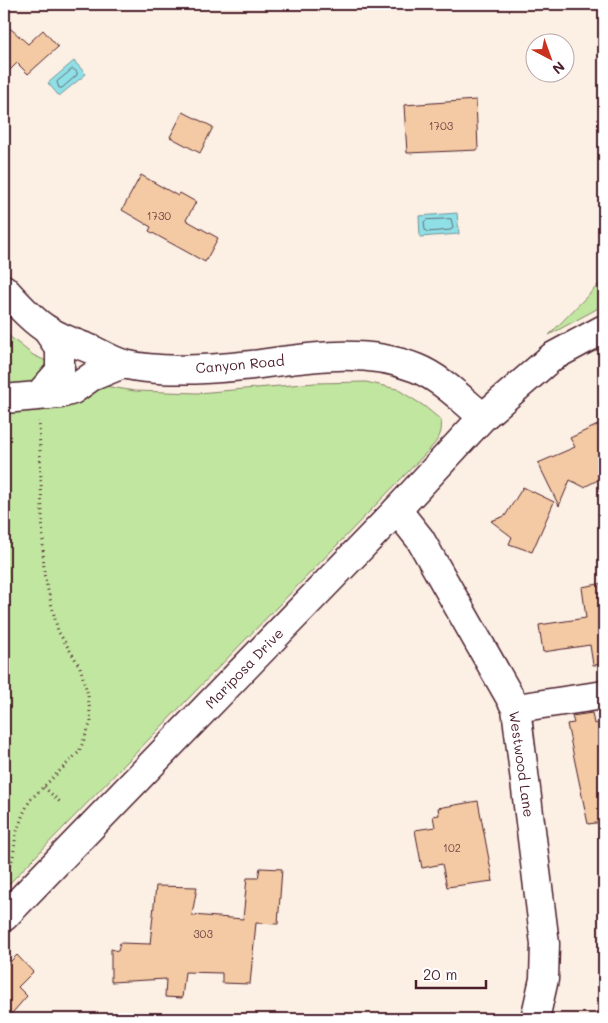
<svg xmlns="http://www.w3.org/2000/svg" width="608" height="1023" viewBox="0 0 608 1023" font-family="Mali,sans-serif">
  <style>
    .green { fill: #c1e6a0; stroke: #868266 }
    .water { fill: #8fe0e6; stroke: #73939b }
    .lines { fill: none; stroke-linecap: round; stroke-linejoin: round }
    .shore { stroke: #666c76; stroke-width: 1 }
    .building { fill: #f4caa4; stroke: #4a1f2b }
    .minor-casing { stroke: #4a1f2b; stroke-width: 31 }
    .path { stroke: #4a1f2b; stroke-width: 3; stroke-dasharray: 1 4; stroke-linecap: butt }
    .minor { stroke: #fff; stroke-width: 28 }
    .labels { text-anchor: middle; dominant-baseline: central; stroke-width: 4.5; stroke-linejoin: round; paint-order: stroke }
    .number-label { font-size: 11px; fill: #744a49 }
    .street-label { font-size: 14px; fill: #4a1f2b; stroke: #fff }
  </style>
  <rect width="100%" height="100%" fill="#fcefe4"/>
  <filter id="ink" filterUnits="userSpaceOnUse"><feTurbulence type="fractalNoise" baseFrequency=".02" numOctaves="2"/><feDisplacementMap in="SourceGraphic" scale="10" xChannelSelector="R" yChannelSelector="G"/><feConvolveMatrix kernelMatrix="1 2 1 2 8 2 1 2 1" color-interpolation-filters="sRGB"/></filter>
  <g filter="url(#ink)">
    <g class="green">
      <polygon points="604,279 604,305 549,335"/>
      <path d="M4,332L33,355L98,385L135,391L198,393L315,383L366,382L397,389L424,406L441,420C443,434 438,440 429,450L4,889Z"/>
    </g>
    <g class="water">
      <polygon points="74,61 86,74 59,96 48,83"/>
      <polygon points="457,213 459,234 420,237 419,216"/>
    </g>
    <g class="lines">
      <g class="shore">
        <polygon points="73,69 77,72 77,75 62,88 59,88 57,82"/>
        <polygon points="451,219 453,227 451,230 427,232 425,230 424,222 426,220"/>
      </g>
    </g>
    <g class="building">
      <polygon points="4,23 28,44 43,30 58,47 28,74 17,63 4,76"/>
      <polygon points="476,100 478,150 407,153 404,105"/>
      <polygon points="183,112 213,127 200,153 170,137"/>
      <polygon points="141,175 178,196 180,193 196,202 186,220 218,238 205,262 149,231 151,227 122,210"/>
      <polygon points="604,422 604,454 598,457 604,471 604,477 584,487 570,480 559,506 538,463 575,447 570,438"/>
      <polygon points="523,487 554,502 532,552 509,544 512,537 491,521 505,516"/>
      <polygon points="604,583 604,664 593,665 590,645 543,652 539,625 586,618 582,587"/>
      <polygon points="592,713 594,724 604,722 604,822 588,824 567,724 574,723 572,716"/>
      <polygon points="478,801 493,881 447,887 442,864 422,868 415,830 435,827 433,816 439,815 438,808"/>
      <polygon points="260,868 282,869 278,924 256,923 250,984 222,983 222,973 185,972 182,998 165,997 166,979 111,982 111,949 118,951 120,943 150,944 156,886 197,887 192,915 243,919 247,878 258,878"/>
      <polygon points="17,955 33,972 18,987 27,996 7,1019 4,1019 4,968"/>
    </g>
    <g class="lines">
      <defs>
        <g id="minor">
          <path d="M4,289C15,301 33,322 48,330C61,339 78,344 93,350C103,355 113,361 124,364C158,373 216,369 252,365C307,358 363,347 416,368C441,378 462,400 483,417"/>
          <polyline points="39,395 60,371 60,349 47,330"/>
          <polyline points="4,399 60,394 73,390 91,377 123,364"/>
          <polyline points="397,510 420,539 516,708 545,944 544,979 535,1019"/>
          <polyline points="516,708 604,695"/>
          <polyline points="4,917 397,510 483,417 552,357 604,329"/>
        </g>
      </defs>
      <use href="#minor" class="minor-casing"/>
      <g class="path">
        <polyline points="44,787 61,803"/>
        <polyline points="7,875 13,857 16,834 23,814 30,800 79,752 91,722 88,695 80,667 58,631 44,574 39,421"/>
      </g>
      <use href="#minor" class="minor"/>
    </g>
  </g>
  <g class="labels">
    <g class="number-label">
      <text x="441" y="125">1703</text>
      <text x="159" y="215">1730</text>
      <text x="452" y="847">102</text>
      <text x="203" y="933">303</text>
    </g>
    <g class="street-label">
      <text transform="translate(240 364) rotate(-5)">Canyon Road</text>
      <text transform="translate(244 668) rotate(-46)">Mariposa Drive</text>
      <text transform="translate(522 764) rotate(82)">Westwood Lane</text>
    </g>
  </g>
  <rect width="608" height="1023" fill="none" stroke="#fff" stroke-width="20"/>
  <rect x="10" y="10" width="588" height="1003" fill="none" stroke="#4a1f2b" stroke-width="2" filter="url(#ink)"/>
  <g transform="translate(550 58) rotate(139)"><circle r="24" fill="#ffffff" stroke="#b7a5aa"/>
  <path d="M0-4L9 19L0 12L-9 19Z" fill="#c8321e"/>
  <text y="-8" font-size="14" font-weight="bold" text-anchor="middle" fill="#4a1f2b">N</text>
  </g>
  <path d="M416 980v8h70v-8" fill="none" stroke="#4a1f2b" stroke-width="2.5"/>
  <text x="423" y="980" font-size="15" fill="#4a1f2b" stroke="#ffffff" stroke-width="4" paint-order="stroke">20 m</text>
</svg>
